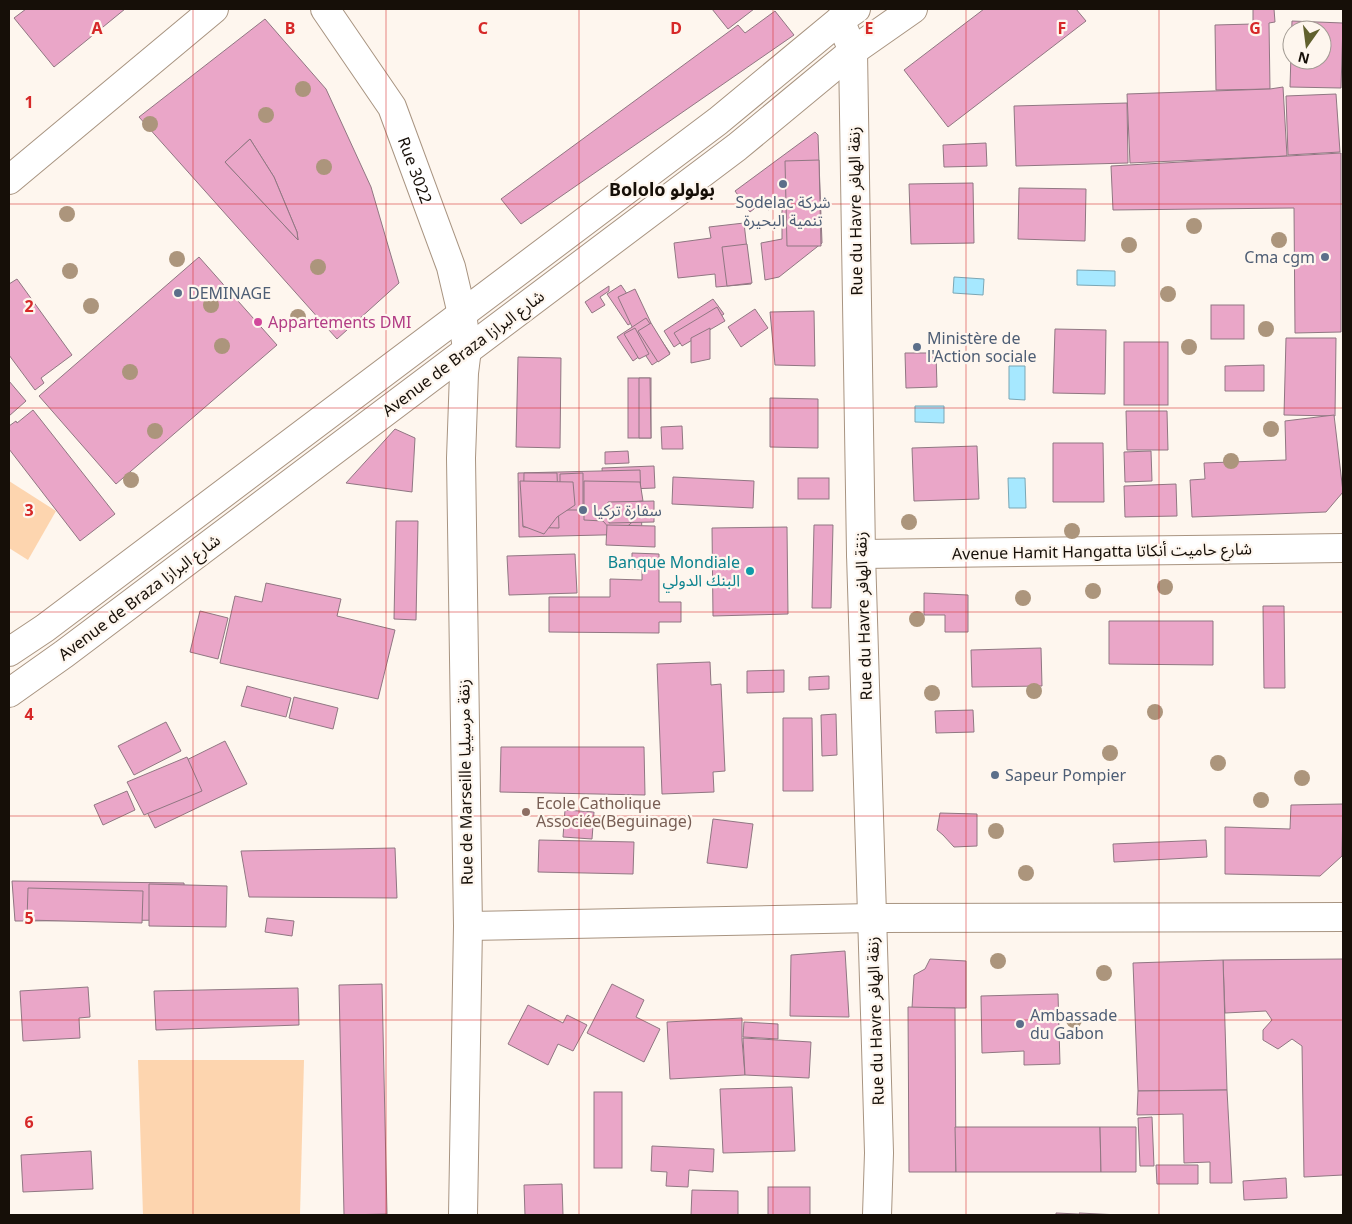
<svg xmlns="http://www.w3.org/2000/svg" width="1352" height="1224" viewBox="0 0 1352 1224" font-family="'Noto Sans','Noto Sans Arabic',sans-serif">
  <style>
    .green { fill: #fdd5af }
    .water { fill: #a6e8ff; stroke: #7ba7b5 }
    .building { fill: #eaa6c8; stroke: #907782; fill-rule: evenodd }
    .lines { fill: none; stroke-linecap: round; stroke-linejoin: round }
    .street-casing { stroke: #a89481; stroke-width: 30 }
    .secondary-casing { stroke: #a89481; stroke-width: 30 }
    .street { stroke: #fff; stroke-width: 28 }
    .secondary { stroke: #fff; stroke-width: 28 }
    .tree { fill: #ac957c }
    .grid { fill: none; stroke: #d62828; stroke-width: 1; stroke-opacity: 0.55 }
    .service-dot { fill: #5c6f8a; stroke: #fef6ee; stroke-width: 2 }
    .hotel-dot { fill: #d1479c; stroke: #fef6ee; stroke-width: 2 }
    .culture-dot { fill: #0f9aa8; stroke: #fef6ee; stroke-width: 2 }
    .education-dot { fill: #8d6e63; stroke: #fef6ee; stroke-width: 2 }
    .labels { text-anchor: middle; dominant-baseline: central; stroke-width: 4.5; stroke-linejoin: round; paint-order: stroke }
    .street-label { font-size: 16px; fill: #160f08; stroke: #fef6ee }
    .service-label { font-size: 16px; fill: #4e5e75; stroke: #fef6ee; text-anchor: start }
    .hotel-label { font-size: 16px; fill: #b23c85; stroke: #fef6ee; text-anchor: start }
    .culture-label { font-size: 16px; fill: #0d838f; stroke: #fef6ee; text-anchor: end }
    .education-label { font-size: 16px; fill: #785e54; stroke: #fef6ee; text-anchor: start }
    .neighbourhood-label { font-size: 18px; font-weight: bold; fill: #160f08; stroke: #fef6ee }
    .grid-label { font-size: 16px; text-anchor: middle; font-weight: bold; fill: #d62828; stroke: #fef6ee; stroke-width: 4.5; stroke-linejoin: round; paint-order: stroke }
  </style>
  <rect width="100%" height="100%" fill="#fef6ee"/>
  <g class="green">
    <polygon points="9,481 56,511 28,560 9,548"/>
    <polygon points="138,1060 304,1060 300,1215 143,1215"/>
  </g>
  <g class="water">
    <polygon points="1077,270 1115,271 1115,286 1077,285"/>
    <polygon points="954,277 984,279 983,295 953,293"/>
    <polygon points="1009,366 1025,366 1025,400 1009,399"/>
    <polygon points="915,406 944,406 944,423 915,422"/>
    <polygon points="1008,478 1025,478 1026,508 1009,508"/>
  </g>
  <g class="building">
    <polygon points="26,9 125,9 54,67 14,18"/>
    <polygon points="712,9 754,9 728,29"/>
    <polygon points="984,9 1076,9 1086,21 948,127 904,70"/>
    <polygon points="1253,9 1274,9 1275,22 1269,23 1270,89 1216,90 1215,25 1253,24"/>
    <polygon points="775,11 794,35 521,224 501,199 738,25 745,33"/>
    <path d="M265,19L326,89L371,187L399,283L337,339L139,117ZM250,139L274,177L297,232L298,240L225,162Z"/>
    <path d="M1292,21L1343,23L1341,88L1290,87ZM1292,30H1322V60H1292Z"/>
    <polygon points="1283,87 1287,156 1130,163 1127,94 1270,89"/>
    <polygon points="1336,94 1340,152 1288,155 1286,96"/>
    <polygon points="1127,103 1128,163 1016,166 1014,106"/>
    <polygon points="815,132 818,135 822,243 779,277 765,280 761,243 782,239 782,203 768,210 763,202 750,212 735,191"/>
    <polygon points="250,139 274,177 297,232 298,240 225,162"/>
    <polygon points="986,143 987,166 944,167 943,145"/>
    <polygon points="1341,153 1341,332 1295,333 1294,208 1113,210 1111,166"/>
    <polygon points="819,160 821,246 787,246 785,161"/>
    <polygon points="973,183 974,243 911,244 909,184"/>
    <polygon points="1019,188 1086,189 1085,241 1018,239"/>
    <polygon points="744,223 751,284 716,287 715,274 678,278 674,243 711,238 709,227"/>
    <polygon points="747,244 752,283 727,286 722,247"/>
    <polygon points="199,257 277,345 116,484 39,396"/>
    <polygon points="17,279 72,355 41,378 44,383 35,390 9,355 9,284"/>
    <polygon points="621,285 642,316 628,325 607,294"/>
    <polygon points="609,286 609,291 600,297 605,305 592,313 585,302"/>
    <polygon points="635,289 651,323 633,329 618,297"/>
    <polygon points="713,299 724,314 674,347 664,331"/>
    <rect x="1211" y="305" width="33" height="34"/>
    <polygon points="717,307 725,321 682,346 674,333"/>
    <polygon points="755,309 768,328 741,347 728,327"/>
    <polygon points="814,311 815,366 775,365 770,312"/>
    <polygon points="646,318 670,353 652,365 644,353 633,361 617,337"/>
    <polygon points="651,323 670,354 658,362 638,331"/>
    <polygon points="635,328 649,354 639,359 624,334"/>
    <polygon points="710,328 710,359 691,363 691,338"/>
    <polygon points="1055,329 1106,330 1105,394 1053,393"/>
    <polygon points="1286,338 1336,338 1335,416 1284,415"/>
    <rect x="1124" y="342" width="44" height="63"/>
    <polygon points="905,353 936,353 937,387 906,388"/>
    <polygon points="518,357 561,358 560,448 516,447"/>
    <polygon points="1264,365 1264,391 1225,391 1225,366"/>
    <rect x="628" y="378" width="23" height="60"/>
    <polygon points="639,378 650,378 651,438 639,438"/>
    <polygon points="9,381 26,401 9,416"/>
    <polygon points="770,398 818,399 818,448 770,447"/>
    <polygon points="33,410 115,514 80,541 9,449 9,426 16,421 17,423"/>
    <polygon points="1126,411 1167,411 1168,450 1127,450"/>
    <polygon points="1334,415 1343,492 1326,512 1192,517 1190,480 1205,479 1204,463 1286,460 1285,421"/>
    <polygon points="682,426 683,449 662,449 661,427"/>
    <polygon points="395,429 415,438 412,492 346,483"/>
    <polygon points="1053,443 1103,443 1104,502 1053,502"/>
    <polygon points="977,446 979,499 914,501 912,448"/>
    <polygon points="628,451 629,463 605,464 605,452"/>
    <polygon points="1151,451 1152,481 1125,482 1124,452"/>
    <polygon points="654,466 655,488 603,490 602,468"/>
    <polygon points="640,470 642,534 519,537 518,473"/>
    <polygon points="524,473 557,473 559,528 523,527"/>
    <polygon points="583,473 583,510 560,510 560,474"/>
    <polygon points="673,477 754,481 753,508 672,504"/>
    <rect x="798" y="478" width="31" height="21"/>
    <polygon points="520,481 573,482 575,505 557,517 544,534 523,526"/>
    <polygon points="584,481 640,482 643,501 631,502 637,518 623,530 611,530 603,521 584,520"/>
    <polygon points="1176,484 1177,516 1125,517 1124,486"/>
    <polygon points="654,501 654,522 609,523 608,502"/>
    <polygon points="396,521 418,521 416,620 394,619"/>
    <polygon points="607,525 655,526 655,547 606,545"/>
    <polygon points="814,525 833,525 831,608 812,608"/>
    <polygon points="787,527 788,614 713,616 712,528"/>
    <polygon points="632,553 659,554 659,602 681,602 681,622 659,622 659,633 549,632 549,597 610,597 610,579 642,580 642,569 632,569"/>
    <polygon points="575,554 577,593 509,595 507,556"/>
    <polygon points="266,583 341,599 337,616 395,630 378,699 220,663 235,596 262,602"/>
    <polygon points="924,593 968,595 968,632 945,632 945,615 924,615"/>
    <polygon points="1263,606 1284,606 1285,688 1264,688"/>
    <polygon points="200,611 228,618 218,659 190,652"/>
    <polygon points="1109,621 1213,621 1213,665 1109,664"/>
    <polygon points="1041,648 1042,686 972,687 971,650"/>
    <polygon points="710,662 711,685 721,684 725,771 713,772 714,792 662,794 657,664"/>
    <polygon points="784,670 784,692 747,693 747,671"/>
    <polygon points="829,676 829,689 809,690 809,677"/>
    <polygon points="247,686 291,698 286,717 241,706"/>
    <polygon points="294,697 338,708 333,729 289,718"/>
    <polygon points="973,710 974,732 936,733 935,711"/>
    <polygon points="836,714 837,755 822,756 821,715"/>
    <polygon points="783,718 812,718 813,791 783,791"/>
    <polygon points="166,722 181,751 134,775 118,746"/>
    <polygon points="225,741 247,784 155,828 134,786"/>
    <polygon points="501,747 644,747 645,795 500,792"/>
    <polygon points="187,757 202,791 144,815 127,782"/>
    <polygon points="127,791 135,810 103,825 94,805"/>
    <polygon points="1343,804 1342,856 1320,876 1225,874 1225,827 1290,829 1291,805"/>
    <polygon points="565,810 594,812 592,839 563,837"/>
    <polygon points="940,813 977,814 977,846 954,847 943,835 937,830"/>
    <polygon points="713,819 753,824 747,868 707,863"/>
    <polygon points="539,840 634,842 633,874 538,872"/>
    <polygon points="1206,840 1207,857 1114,862 1113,844"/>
    <polygon points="395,848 397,898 249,897 241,851"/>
    <polygon points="12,881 184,883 186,920 15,921"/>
    <polygon points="149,884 227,886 226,927 149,926"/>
    <polygon points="28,888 143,891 142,923 27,920"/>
    <polygon points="267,918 294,921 292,936 265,932"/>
    <polygon points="845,951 849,1017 790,1016 791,955"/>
    <polygon points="930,959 966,961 966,1008 912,1008 914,975 925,969"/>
    <polygon points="1343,959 1343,1175 1304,1177 1302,1046 1292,1039 1278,1049 1263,1040 1263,1030 1272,1020 1266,1011 1225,1013 1223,960"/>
    <polygon points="1223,960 1227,1090 1138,1091 1133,963"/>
    <polygon points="382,984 387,1214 344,1215 339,985"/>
    <polygon points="612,984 644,1000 636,1017 660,1029 644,1062 587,1033"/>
    <polygon points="88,987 90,1017 79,1018 80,1038 23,1041 20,991"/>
    <polygon points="298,988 299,1025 156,1030 154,991"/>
    <polygon points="1058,994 1060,1064 1024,1065 1024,1051 982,1053 981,996"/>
    <polygon points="528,1005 563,1023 567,1015 587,1025 573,1051 558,1044 548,1065 508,1044"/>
    <polygon points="908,1007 955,1008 956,1172 909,1172"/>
    <polygon points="742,1018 742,1040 745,1075 670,1079 667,1022"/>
    <polygon points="744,1022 778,1024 778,1039 743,1037"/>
    <polygon points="743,1038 811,1042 809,1078 745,1075"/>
    <polygon points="792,1087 795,1151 723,1153 720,1089"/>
    <polygon points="1227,1090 1232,1183 1210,1183 1210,1162 1184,1163 1183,1114 1137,1115 1138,1091"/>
    <rect x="594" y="1092" width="28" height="76"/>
    <polygon points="1152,1117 1154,1166 1140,1166 1138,1118"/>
    <polygon points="955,1127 1100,1127 1101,1172 956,1172"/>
    <polygon points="1100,1127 1136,1127 1136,1172 1101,1172"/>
    <polygon points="652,1146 714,1149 713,1172 689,1170 688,1187 666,1186 667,1172 651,1171"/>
    <polygon points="91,1151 93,1189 23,1192 21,1155"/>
    <polygon points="1156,1165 1198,1165 1198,1184 1157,1184"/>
    <polygon points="1286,1178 1287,1198 1244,1200 1243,1181"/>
    <polygon points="562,1184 563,1215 525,1215 524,1185"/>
    <rect x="768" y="1187" width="42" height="28"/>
    <polygon points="692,1190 738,1191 738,1215 691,1215"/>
    <polygon points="1056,1213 1078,1214 1078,1215 1056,1215"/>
    <polygon points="1079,1213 1120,1215 1079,1215"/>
  </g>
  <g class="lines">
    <defs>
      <g id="street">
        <polyline points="9,180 214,9"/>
        <polyline points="861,554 1343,548"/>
        <polyline points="468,926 872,918 1343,917"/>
      </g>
      <g id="secondary">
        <path id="s1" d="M325,9L392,107L451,267L462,314L467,349L464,373L461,458L468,926L463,1215"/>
        <polyline points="840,20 853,51 861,554 876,1046 879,1153 877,1215"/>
        <polyline points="9,652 45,628 718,121 840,20 856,9"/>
        <polyline points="9,693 64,654 737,147 853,51 913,9"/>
      </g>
    </defs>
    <use href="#street" class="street-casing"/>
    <use href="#secondary" class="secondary-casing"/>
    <use href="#street" class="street"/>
    <use href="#secondary" class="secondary"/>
  </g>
  <g class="tree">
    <circle cx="303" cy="89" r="8"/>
    <circle cx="266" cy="115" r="8"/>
    <circle cx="150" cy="124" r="8"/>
    <circle cx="324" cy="167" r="8"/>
    <circle cx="67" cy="214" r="8"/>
    <circle cx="1194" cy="226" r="8"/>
    <circle cx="1279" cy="240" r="8"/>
    <circle cx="1129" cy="245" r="8"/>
    <circle cx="177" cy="259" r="8"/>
    <circle cx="318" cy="267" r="8"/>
    <circle cx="70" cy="271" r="8"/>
    <circle cx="1168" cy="294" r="8"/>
    <circle cx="211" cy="305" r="8"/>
    <circle cx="91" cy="306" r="8"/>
    <circle cx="298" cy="317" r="8"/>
    <circle cx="1266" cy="329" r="8"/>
    <circle cx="222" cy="346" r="8"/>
    <circle cx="1189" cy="347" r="8"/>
    <circle cx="130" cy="372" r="8"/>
    <circle cx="1271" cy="429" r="8"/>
    <circle cx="155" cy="431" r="8"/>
    <circle cx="1231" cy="461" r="8"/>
    <circle cx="131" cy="480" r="8"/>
    <circle cx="909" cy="522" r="8"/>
    <circle cx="1072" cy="531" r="8"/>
    <circle cx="1165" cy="587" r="8"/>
    <circle cx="1093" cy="591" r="8"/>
    <circle cx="1023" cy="598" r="8"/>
    <circle cx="917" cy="619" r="8"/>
    <circle cx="1034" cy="691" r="8"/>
    <circle cx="932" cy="693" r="8"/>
    <circle cx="1155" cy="712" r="8"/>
    <circle cx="1110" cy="753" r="8"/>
    <circle cx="1218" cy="763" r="8"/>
    <circle cx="1302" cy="778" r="8"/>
    <circle cx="1261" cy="800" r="8"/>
    <circle cx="996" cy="831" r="8"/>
    <circle cx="1026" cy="873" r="8"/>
    <circle cx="998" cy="961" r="8"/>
    <circle cx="1104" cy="973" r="8"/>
    <circle cx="1074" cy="1020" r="8"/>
  </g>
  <path class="grid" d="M193,9V1215M386,9V1215M579,9V1215M773,9V1215M966,9V1215M1159,9V1215M9,204H1343M9,408H1343M9,612H1343M9,816H1343M9,1020H1343"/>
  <g class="service-dot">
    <circle cx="783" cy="184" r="5"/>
    <circle cx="1325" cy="257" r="5"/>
    <circle cx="178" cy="293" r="5"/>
    <circle cx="917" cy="347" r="5"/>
    <circle cx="583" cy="510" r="5"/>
    <circle cx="995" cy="775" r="5"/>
    <circle cx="1020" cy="1024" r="5"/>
  </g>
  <circle class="hotel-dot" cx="258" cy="322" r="5"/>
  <circle class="culture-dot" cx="750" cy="571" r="5"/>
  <circle class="education-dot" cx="526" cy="812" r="5"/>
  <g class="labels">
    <g class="street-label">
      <text stroke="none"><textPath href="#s1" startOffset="186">Rue 3022</textPath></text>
      <text transform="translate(855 211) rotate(-91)">Rue du Havre زنقة الهافر</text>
      <text transform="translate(463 353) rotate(-37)">Avenue de Braza شارع البرازا</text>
      <text transform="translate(1102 551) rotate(-1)">Avenue Hamit Hangatta شارع حاميت أنكاتا</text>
      <text transform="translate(139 597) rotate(-37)">Avenue de Braza شارع البرازا</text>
      <text transform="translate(863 616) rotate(-92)">Rue du Havre زنقة الهافر</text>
      <text transform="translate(465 782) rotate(-91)">Rue de Marseille زنقة مرسيليا</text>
      <text transform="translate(875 1021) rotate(-92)">Rue du Havre زنقة الهافر</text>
    </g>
    <g class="service-label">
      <text x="783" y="202" text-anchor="middle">Sodelac شركة<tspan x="783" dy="18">تنمية البحيرة</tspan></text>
      <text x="1315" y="257" text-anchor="end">Cma cgm</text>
      <text x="188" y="293">DEMINAGE</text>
      <text x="927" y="338">Ministère de<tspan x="927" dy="18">l'Action sociale</tspan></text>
      <text x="593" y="510">سفارة تركيا</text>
      <text x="1005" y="775">Sapeur Pompier</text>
      <text x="1030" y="1015">Ambassade<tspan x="1030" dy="18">du Gabon</tspan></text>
    </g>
    <g class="hotel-label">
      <text x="268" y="322">Appartements DMI</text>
    </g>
    <g class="culture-label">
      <text x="740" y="562">Banque Mondiale<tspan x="740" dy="18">البنك الدولي</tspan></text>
    </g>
    <g class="education-label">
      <text x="536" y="803">Ecole Catholique<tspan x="536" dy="18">Associée(Beguinage)</tspan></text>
    </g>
    <g class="neighbourhood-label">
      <text x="662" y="189">Bololo بولولو</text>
    </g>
  </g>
  <g class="grid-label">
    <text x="97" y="34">A</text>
    <text x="290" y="34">B</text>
    <text x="483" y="34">C</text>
    <text x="676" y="34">D</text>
    <text x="869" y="34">E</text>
    <text x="1062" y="34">F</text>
    <text x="1255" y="34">G</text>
    <text x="29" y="108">1</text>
    <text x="29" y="312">2</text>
    <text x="29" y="516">3</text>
    <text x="29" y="720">4</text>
    <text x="29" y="924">5</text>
    <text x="29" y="1128">6</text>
  </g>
  <rect width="1352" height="1224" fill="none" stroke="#160f08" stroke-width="20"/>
  <g transform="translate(1307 45) rotate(194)"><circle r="24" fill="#fef6ee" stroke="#a19a92"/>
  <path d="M0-4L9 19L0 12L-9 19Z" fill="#61612e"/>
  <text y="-8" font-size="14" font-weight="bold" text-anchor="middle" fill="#160f08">N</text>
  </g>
</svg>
